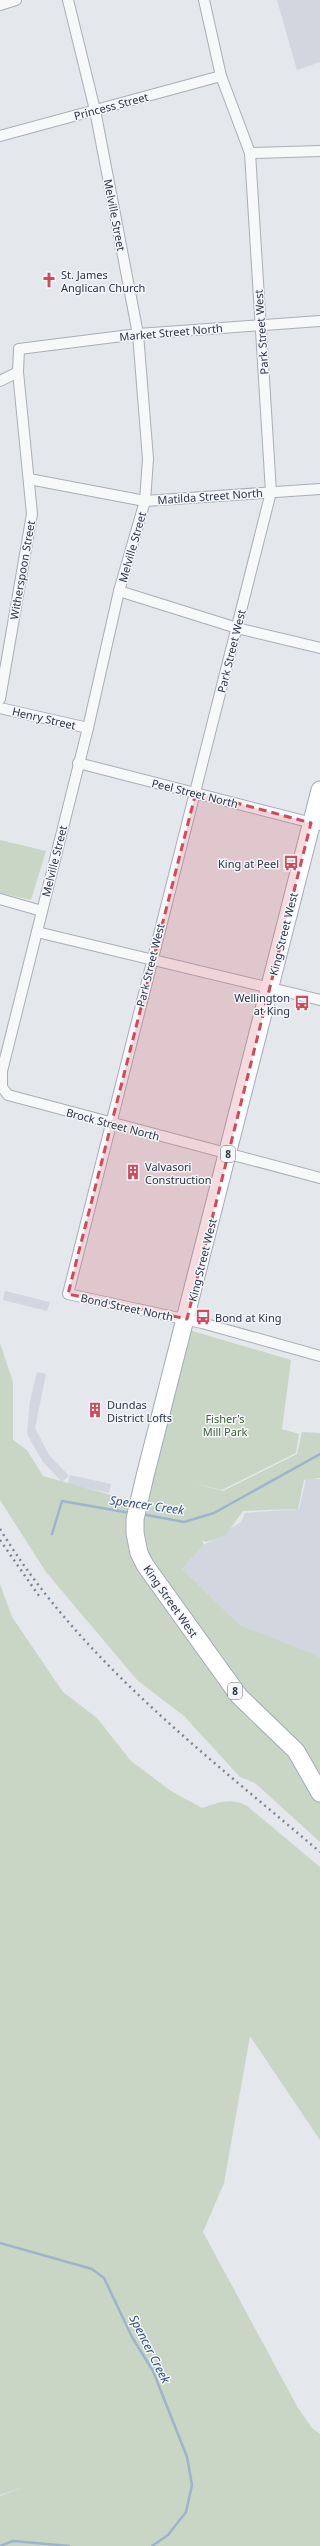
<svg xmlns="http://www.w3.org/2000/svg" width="320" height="2546" viewBox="0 0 320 2546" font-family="'Noto Sans',sans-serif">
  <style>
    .built { fill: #d2d6de }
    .green { fill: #c9d6c5 }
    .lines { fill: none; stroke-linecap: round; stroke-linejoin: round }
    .stream { stroke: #9fb4cc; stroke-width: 2.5 }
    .street-casing { stroke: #a9aeb7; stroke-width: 12 }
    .primary-casing { stroke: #a3abb8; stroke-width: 19 }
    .street { stroke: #f7f8fa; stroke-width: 10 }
    .primary { stroke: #fff; stroke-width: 17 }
    .rail { stroke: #7d8696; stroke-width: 2.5; stroke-dasharray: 2 4; stroke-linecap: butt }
    .marked { fill: #d1495b; fill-opacity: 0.2; stroke: #d1495b; stroke-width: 3; stroke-dasharray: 8 5; stroke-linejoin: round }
    .labels { text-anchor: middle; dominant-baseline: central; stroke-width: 3; stroke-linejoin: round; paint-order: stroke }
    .shield { fill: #f4f6f9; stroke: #676e7b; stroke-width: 1 }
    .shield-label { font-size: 10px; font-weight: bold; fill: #2b3445 }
    .street-label { font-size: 11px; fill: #2b3445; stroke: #f4f6f9 }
    .poi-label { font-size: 11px; fill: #2b3445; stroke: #f4f6f9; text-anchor: start }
    .park-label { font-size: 11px; fill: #3f6138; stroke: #f4f6f9 }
    .water-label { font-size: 12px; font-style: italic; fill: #34527a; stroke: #f4f6f9 }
  </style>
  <rect width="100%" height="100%" fill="#e4e7ec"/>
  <g class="built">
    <polygon points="277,0 320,0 320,62 297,70"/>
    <polygon points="5,1291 50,1302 47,1311 3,1300"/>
    <polygon points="37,1372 46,1374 35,1428 49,1455 69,1476 62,1482 43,1462 27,1434 30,1401"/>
    <polygon points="70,1475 111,1484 109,1493 68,1484"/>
    <polygon points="306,1479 320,1479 320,1657 252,1633 241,1626 182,1569 204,1545 241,1522 245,1513 299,1509"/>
  </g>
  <g class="green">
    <polygon points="0,840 46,851 31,900 0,893"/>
    <polygon points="189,1330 291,1360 282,1429 299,1434 296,1453 222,1490 192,1483 223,1491 297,1454 302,1432 320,1433 320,1478 304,1480 298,1509 243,1511 226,1535 206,1542 202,1540 204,1545 182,1569 241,1626 320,1657 320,1842 255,1783 240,1777 184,1716 137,1680 46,1572 0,1500 0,1343 13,1382 13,1440 27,1450 43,1476 125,1499 146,1501"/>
    <path d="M0,1584L12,1617L63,1692L97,1718L131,1761L171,1791L202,1808C219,1803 230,1797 247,1806L320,1867V2140L250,2036L224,2183L203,2232L298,2408L312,2428L320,2434V2546H0V2496L24,2487L0,2495Z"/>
  </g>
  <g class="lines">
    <g class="stream">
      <polyline points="141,1514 184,1522 214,1513 320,1454"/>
      <polyline points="52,1534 62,1501 130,1513"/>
      <polyline points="0,2243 92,2269 104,2278 132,2337 153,2371 187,2457 192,2485 186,2512 168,2535 152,2546"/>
      <polyline points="0,2546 13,2541 69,2546"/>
    </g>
    <defs>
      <g id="street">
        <polyline points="68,0 95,110 138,334 148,459 145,501 119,591 88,728 2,1071 2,1087 8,1095 320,1178"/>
        <polyline points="204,0 221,76 250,153 271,492 68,1294 202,1323 320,1356"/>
        <polyline points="0,5 16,0"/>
        <polyline points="0,136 221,76"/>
        <polyline points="250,153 320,151"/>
        <polyline points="0,381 18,372"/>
        <polyline points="29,479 145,501 320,489"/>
        <polyline points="119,591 237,628 320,648"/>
        <polyline points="0,699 32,514 18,372 19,349 138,334 320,321"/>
        <polyline points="0,708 88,728"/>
        <polyline points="78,763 320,825"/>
        <polyline points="0,899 42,911"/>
        <polyline points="37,932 320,1000"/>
      </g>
      <polyline id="primary" points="320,790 145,1476 135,1519 135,1533 139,1553 145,1565 239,1696 296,1751 320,1793"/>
    </defs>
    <use href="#street" class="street-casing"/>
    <use href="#primary" class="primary-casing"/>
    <use href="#street" class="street"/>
    <use href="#primary" class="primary"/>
    <g class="rail">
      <path d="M0,1529C80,1660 204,1753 320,1852"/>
      <polyline points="0,1540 39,1596"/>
    </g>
  </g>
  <path class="marked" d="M196,792L311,823L187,1319L68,1294Z"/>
  <defs>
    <symbol id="church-bare" viewBox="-9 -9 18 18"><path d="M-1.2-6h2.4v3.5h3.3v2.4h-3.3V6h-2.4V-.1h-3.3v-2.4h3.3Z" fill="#d1495b" stroke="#f4f6f9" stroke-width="2.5" paint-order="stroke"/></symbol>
    <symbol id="bus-bare" viewBox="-9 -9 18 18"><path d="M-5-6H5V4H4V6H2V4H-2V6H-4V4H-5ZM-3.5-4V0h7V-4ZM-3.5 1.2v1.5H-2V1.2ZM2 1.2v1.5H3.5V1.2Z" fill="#d1495b" stroke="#f4f6f9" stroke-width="2.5" paint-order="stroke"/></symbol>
    <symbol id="building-bare" viewBox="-9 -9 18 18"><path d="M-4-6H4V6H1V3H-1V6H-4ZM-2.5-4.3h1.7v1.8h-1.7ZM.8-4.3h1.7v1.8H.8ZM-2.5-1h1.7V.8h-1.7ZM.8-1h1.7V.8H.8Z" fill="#d1495b" stroke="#f4f6f9" stroke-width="2.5" paint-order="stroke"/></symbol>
  </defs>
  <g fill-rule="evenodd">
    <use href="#church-bare" x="38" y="269" width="22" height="22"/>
    <use href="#bus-bare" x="280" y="852" width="22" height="22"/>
    <use href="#bus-bare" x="291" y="992" width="22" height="22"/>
    <use href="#building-bare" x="122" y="1161" width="22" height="22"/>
    <use href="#bus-bare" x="192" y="1306" width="22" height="22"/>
    <use href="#building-bare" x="84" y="1399" width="22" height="22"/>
  </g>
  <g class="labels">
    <g class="shield">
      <rect x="221" y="1146" width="14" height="16" rx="3"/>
      <rect x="228" y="1683" width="14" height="16" rx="3"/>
    </g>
    <g class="shield-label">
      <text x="228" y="1154">8</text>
      <text x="235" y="1691">8</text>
    </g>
    <g class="street-label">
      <text transform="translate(111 106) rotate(-15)">Princess Street</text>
      <text transform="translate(115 215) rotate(79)">Melville Street</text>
      <text transform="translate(171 332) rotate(-5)">Market Street North</text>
      <text transform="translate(261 332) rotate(-94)">Park Street West</text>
      <text transform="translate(210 496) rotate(-4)">Matilda Street North</text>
      <text transform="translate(132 547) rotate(-74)">Melville Street</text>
      <text transform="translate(22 570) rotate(-80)">Witherspoon Street</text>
      <text transform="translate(231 651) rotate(-76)">Park Street West</text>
      <text transform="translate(44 718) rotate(13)">Henry Street</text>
      <text transform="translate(195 793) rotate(14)">Peel Street North</text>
      <text transform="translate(54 861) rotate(-76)">Melville Street</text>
      <text transform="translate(283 934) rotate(-76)">King Street West</text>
      <text transform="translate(150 965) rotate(-76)">Park Street West</text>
      <text transform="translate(113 1124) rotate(15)">Brock Street North</text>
      <text transform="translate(202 1260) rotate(-76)">King Street West</text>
      <text transform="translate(127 1307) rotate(12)">Bond Street North</text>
      <text transform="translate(171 1601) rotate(55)">King Street West</text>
    </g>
    <g class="poi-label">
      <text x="61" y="274">St. James<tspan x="61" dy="13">Anglican Church</tspan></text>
      <text x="279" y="863" text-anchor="end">King at Peel</text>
      <text x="290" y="997" text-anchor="end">Wellington<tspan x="290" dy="13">at King</tspan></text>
      <text x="145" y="1166">Valvasori<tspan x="145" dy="13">Construction</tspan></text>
      <text x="215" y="1317">Bond at King</text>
      <text x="107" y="1404">Dundas<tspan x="107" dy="13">District Lofts</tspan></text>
    </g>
    <g class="park-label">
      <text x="225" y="1418">Fisher's<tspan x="225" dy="13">Mill Park</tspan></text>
    </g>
    <g class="water-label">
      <text transform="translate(147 1505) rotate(8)">Spencer Creek</text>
      <text transform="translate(150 2349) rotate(63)">Spencer Creek</text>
    </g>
  </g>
</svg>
